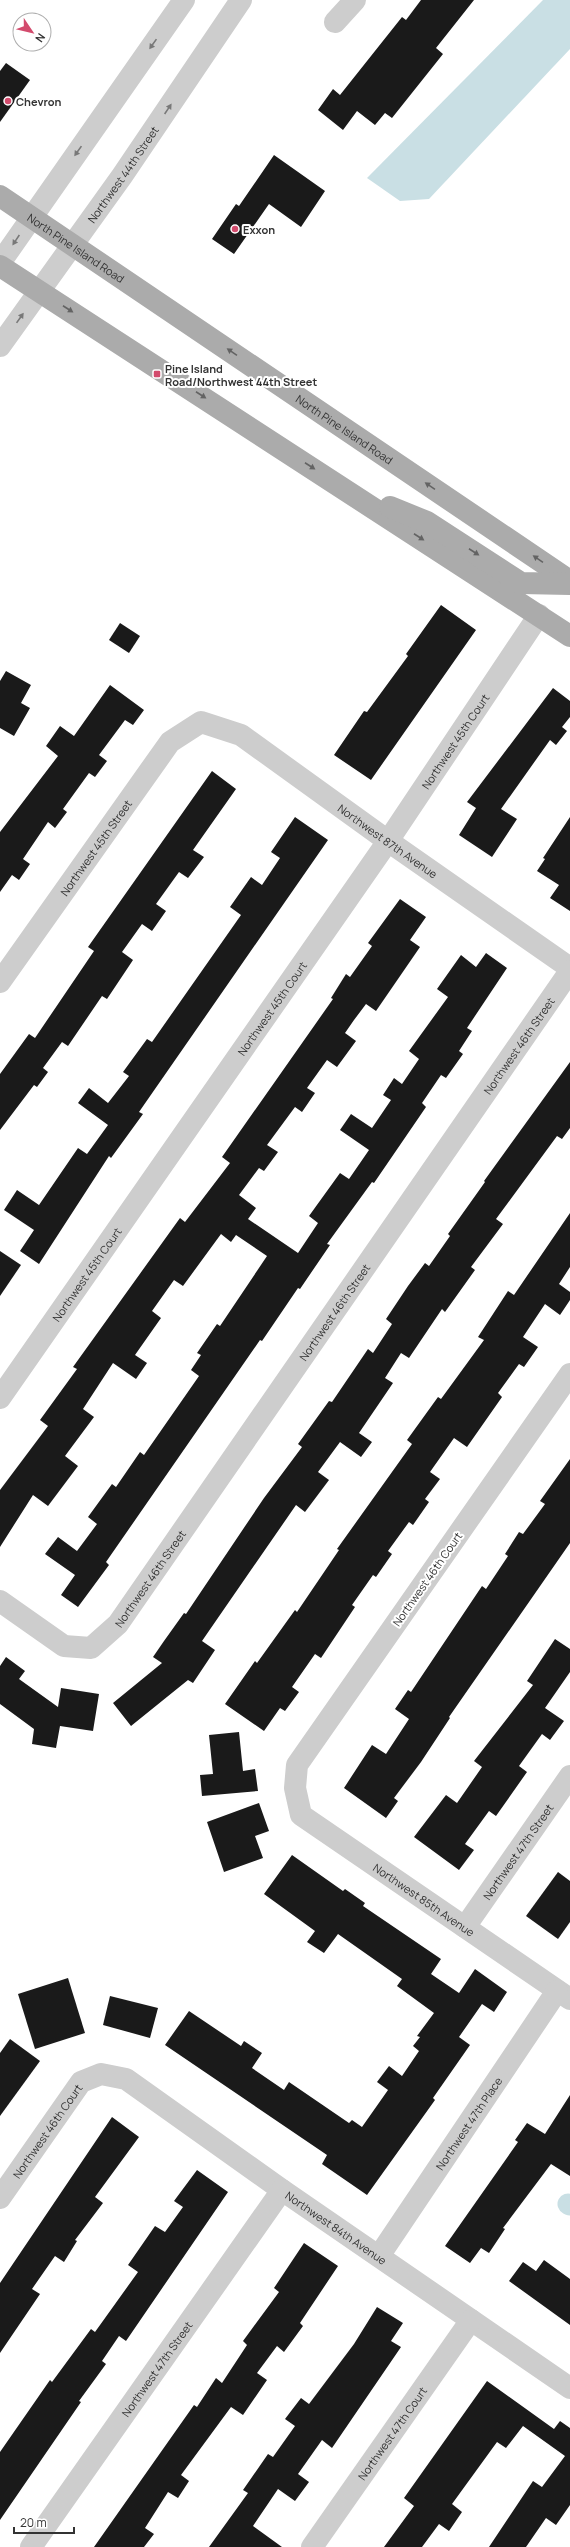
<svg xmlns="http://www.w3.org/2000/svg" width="570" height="2547" viewBox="0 0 570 2547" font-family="Manrope,sans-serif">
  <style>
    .water { fill: #c9dfe4 }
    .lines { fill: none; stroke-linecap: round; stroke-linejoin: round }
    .canal { stroke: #c9dfe4; stroke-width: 21 }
    .building { fill: #1a1a1a }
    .minor { stroke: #cdcdcd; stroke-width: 22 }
    .major { stroke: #ababab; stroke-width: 22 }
    .oneway { fill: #787878 }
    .oneway2 { fill: #636363 }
    .poi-dot { fill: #d34b6d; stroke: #fff; stroke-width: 1.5 }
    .labels { text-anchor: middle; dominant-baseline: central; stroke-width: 4; stroke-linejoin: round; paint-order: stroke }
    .poi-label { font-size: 11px; font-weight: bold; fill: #333; stroke: #fff; text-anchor: start }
    .street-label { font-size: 11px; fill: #333; stroke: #fff }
  </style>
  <rect width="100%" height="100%" fill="#fff"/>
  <polygon class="water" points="543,0 570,0 570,49 429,199 400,201 367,178"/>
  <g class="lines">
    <polyline class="canal" points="568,2204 570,2205"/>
  </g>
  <g class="building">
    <polygon points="421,0 474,0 436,48 443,54 392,118 385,113 375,125 357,111 343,130 318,110 333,89 340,95 402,17 406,20"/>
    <polygon points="6,63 30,80 0,122 0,71"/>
    <polygon points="274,155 325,191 301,227 269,204 234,254 212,239 236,204 239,206"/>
    <polygon points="441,605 476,630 371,780 334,755 364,711 367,712 408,656 406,654"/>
    <polygon points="120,623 140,636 129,653 109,640"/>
    <polygon points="6,671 31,685 21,703 30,708 14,736 0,728 0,681"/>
    <polygon points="110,685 144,710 133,725 125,720 99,755 107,761 95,777 89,773 63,809 67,812 55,828 48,822 23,859 30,864 19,880 12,875 0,892 0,832 58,756 46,746 60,726 74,736"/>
    <polygon points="553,688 570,701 570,717 562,727 567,731 556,745 550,740 501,809 517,819 492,857 459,835 476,808 467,802"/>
    <polygon points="212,771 236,789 193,850 204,857 188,878 179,872 156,904 166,911 152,931 142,924 122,952 133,960 107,999 102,996 68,1046 62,1042 43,1068 48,1072 37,1087 34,1085 0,1130 0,1074 29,1034 35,1038 94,951 88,947"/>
    <polygon points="295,817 328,840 139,1112 143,1114 111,1158 109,1156 39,1264 20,1251 34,1230 4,1210 17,1190 39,1205 78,1148 87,1154 108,1125 78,1103 89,1088 108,1103 129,1076 123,1072 147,1039 152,1042 241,915 230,907 251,877 262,885 280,858 271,852"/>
    <polygon points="570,817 570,911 550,898 559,885 537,871 545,859 543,858"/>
    <polygon points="400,899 426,917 410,940 420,947 376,1011 366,1004 354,1020 345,1033 356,1041 337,1067 327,1060 307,1088 315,1093 302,1112 295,1107 267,1145 278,1152 264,1171 259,1168 239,1195 256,1208 248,1219 298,1253 318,1223 309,1216 340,1173 349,1179 369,1150 340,1130 351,1114 372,1128 391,1100 383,1095 394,1078 402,1084 419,1059 409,1051 448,997 437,989 461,955 476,967 486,953 507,968 467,1028 472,1031 459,1051 463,1054 446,1078 441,1075 422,1103 426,1107 374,1183 372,1182 327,1244 330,1245 300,1289 298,1288 262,1341 260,1340 106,1562 109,1565 78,1607 61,1595 75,1575 45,1554 58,1537 77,1551 97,1524 88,1517 112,1484 116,1487 140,1452 144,1455 199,1376 191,1370 201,1355 197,1353 217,1324 220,1326 267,1256 236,1235 231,1242 221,1234 183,1286 174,1280 152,1311 161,1318 135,1355 147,1363 136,1379 113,1363 83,1409 94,1417 65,1456 78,1466 48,1506 33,1495 0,1547 0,1490 48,1426 40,1420 77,1369 73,1367 180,1218 185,1222 230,1163 222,1157 333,999 331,998 346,974 350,977 372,946 368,943"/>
    <polygon points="570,1062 570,1128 562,1139 557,1136 496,1219 503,1224 471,1267 475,1270 445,1312 442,1309 409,1358 401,1353 385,1378 393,1383 359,1433 372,1442 361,1457 340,1442 318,1472 329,1480 305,1512 296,1505 202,1641 215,1650 193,1683 188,1680 131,1726 113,1703 162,1663 153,1657 164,1641 184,1613 186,1614 264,1498 302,1447 298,1444 329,1401 332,1402 368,1349 373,1353 392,1324 386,1319 408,1286 425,1263 429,1266 450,1236 448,1234 485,1182 484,1181"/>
    <polygon points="570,1213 570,1267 559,1284 570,1292 570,1300 560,1315 545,1304 523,1337 538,1347 524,1367 519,1364 498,1393 502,1397 467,1447 454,1438 430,1472 440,1479 425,1499 429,1502 413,1525 409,1522 388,1551 392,1554 376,1577 373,1575 352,1605 355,1607 321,1658 315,1654 292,1687 299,1692 285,1711 280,1708 264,1731 225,1704 255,1661 257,1663 295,1610 297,1612 339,1550 337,1549 412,1444 407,1440 438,1397 441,1399 484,1340 478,1337 508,1291 514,1295"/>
    <polygon points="0,1251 21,1265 0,1296"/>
    <polygon points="570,1459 570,1543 449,1717 450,1718 421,1762 394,1798 398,1801 386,1818 344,1788 372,1745 386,1754 409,1719 395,1709 408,1690 411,1692 482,1586 486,1589 508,1556 505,1554 519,1532 523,1534 545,1504 540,1501"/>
    <polygon points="555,1639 570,1649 570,1672 545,1708 564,1721 550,1740 542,1734 519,1766 527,1772 496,1816 489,1811 465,1844 474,1850 459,1870 414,1837 446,1795 457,1803 482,1767 474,1761 533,1685 527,1681"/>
    <polygon points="6,1657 25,1671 19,1679 58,1707 61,1688 99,1694 93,1731 60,1726 56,1748 32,1744 34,1729 0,1704 0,1666"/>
    <polygon points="239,1732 243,1771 255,1769 258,1791 202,1796 200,1775 213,1774 209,1735"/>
    <polygon points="259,1803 269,1831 255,1836 263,1858 224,1872 207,1822"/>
    <polygon points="292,1855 343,1891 345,1889 365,1903 363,1906 441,1959 431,1974 459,1993 475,1969 507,1992 494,2012 482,2004 459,2037 470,2045 433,2098 435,2100 367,2195 322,2164 327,2155 165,2045 189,2011 241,2046 244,2041 262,2053 252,2068 284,2090 289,2082 349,2123 352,2120 362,2127 388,2090 377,2082 389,2066 402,2076 419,2051 413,2046 420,2037 417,2036 434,2013 397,1986 402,1979 338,1934 324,1953 307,1942 315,1931 264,1894"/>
    <polygon points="558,1872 570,1881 570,1922 558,1939 526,1916"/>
    <polygon points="68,1978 85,2033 35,2049 18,1994"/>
    <polygon points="110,1996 158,2008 150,2038 103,2025"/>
    <polygon points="10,2039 40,2061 0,2116 0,2053"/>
    <polygon points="570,2095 570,2176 551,2164 503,2228 505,2229 489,2253 481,2248 470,2263 445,2246 518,2142 515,2140 527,2123 545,2134"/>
    <polygon points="112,2117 139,2137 95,2197 103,2203 75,2240 77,2241 64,2262 55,2256 32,2289 40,2294 0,2353 0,2283"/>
    <polygon points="197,2170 228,2192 126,2341 119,2336 102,2361 106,2364 79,2401 81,2402 0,2520 0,2452 50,2380 52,2382 91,2329 95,2332 138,2272 128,2265 155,2226 165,2232 183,2207 174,2201"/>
    <polygon points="304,2243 338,2266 300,2323 303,2326 284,2352 277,2346 257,2373 267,2380 243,2415 231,2407 181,2475 189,2481 178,2498 168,2492 145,2528 154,2534 144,2547 94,2547 194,2405 197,2407 216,2378 222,2383 247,2345 243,2341 279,2292 274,2288"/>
    <polygon points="544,2260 570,2279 570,2325 509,2281 523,2262 536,2271"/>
    <polygon points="377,2307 403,2323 391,2341 401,2347 332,2448 322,2440 298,2474 309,2482 295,2501 278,2489 253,2526 282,2547 209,2547 248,2493 243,2490 268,2454 273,2457 295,2426 285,2419 301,2398 309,2404 354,2344"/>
    <polygon points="487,2381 554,2429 560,2421 570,2428 570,2505 556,2525 546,2518 526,2547 489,2547 533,2481 542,2487 565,2456 523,2426 506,2448 497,2442 452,2504 462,2512 449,2531 439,2524 422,2547 384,2547 414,2506 404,2498"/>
  </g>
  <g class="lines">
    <g class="minor">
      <polyline points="335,22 355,0"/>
      <polyline points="0,263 184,0"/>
      <path id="s1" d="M0,346L122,176L241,0"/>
      <path id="s2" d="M0,982L170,742L201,722L241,735L388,841L570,968"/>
      <path id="s3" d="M570,1374L297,1765L295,1788L301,1815L570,1999"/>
      <path id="s4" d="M0,1398L388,841L539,615"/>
      <path id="s5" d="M0,1601L64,1646L91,1648L118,1624L570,971"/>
      <path id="s6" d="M465,1927L570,1776"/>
      <path id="s7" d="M0,2198L81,2082L101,2074L126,2079L282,2190L570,2388"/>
      <path id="s8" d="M379,2256L557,1991"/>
      <path id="s9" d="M31,2547L282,2190"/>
      <path id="s10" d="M312,2547L471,2320"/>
    </g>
    <g class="major">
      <path id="s11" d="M0,196L570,581"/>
      <polyline points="0,266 570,636"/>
      <polyline points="390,507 427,522 521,583 570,584"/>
    </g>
  </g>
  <defs><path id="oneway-solid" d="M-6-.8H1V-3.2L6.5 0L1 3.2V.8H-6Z"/></defs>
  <g class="oneway">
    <use href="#oneway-solid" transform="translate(153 44) rotate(125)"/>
    <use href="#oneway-solid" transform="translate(168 109) rotate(-56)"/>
    <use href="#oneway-solid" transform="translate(78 151) rotate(125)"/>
    <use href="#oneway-solid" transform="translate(16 240) rotate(124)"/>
    <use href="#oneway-solid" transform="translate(20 318) rotate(-55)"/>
  </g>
  <g class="oneway2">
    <use href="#oneway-solid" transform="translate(68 309) rotate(33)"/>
    <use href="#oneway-solid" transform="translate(232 352) rotate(-146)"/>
    <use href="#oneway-solid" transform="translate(201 395) rotate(33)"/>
    <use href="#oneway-solid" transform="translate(310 466) rotate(33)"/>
    <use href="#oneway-solid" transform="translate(430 486) rotate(-146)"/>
    <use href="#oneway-solid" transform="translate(419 537) rotate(33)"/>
    <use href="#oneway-solid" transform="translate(474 552) rotate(33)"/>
    <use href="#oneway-solid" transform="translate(538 559) rotate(-146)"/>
  </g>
  <g class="poi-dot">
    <circle cx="8" cy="101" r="4"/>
    <circle cx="235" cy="229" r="4"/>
    <rect x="153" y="370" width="8" height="8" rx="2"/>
  </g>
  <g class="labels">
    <g class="poi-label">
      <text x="16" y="101">Chevron</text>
      <text x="243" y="229">Exxon</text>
      <text x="165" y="368">Pine Island<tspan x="165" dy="13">Road/Northwest 44th Street</tspan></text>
    </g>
    <g class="street-label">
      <text stroke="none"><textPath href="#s1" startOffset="211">Northwest 44th Street</textPath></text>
      <text stroke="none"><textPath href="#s11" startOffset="92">North Pine Island Road</textPath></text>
      <text stroke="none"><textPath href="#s11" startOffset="416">North Pine Island Road</textPath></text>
      <text stroke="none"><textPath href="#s4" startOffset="799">Northwest 45th Court</textPath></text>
      <text stroke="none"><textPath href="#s2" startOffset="554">Northwest 87th Avenue</textPath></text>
      <text stroke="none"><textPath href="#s2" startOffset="165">Northwest 45th Street</textPath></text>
      <text stroke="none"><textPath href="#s4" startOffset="475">Northwest 45th Court</textPath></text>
      <text stroke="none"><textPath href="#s5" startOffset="845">Northwest 46th Street</textPath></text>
      <text stroke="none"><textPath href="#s4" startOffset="151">Northwest 45th Court</textPath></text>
      <text stroke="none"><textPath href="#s5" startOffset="521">Northwest 46th Street</textPath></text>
      <text stroke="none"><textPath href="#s5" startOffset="197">Northwest 46th Street</textPath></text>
      <text transform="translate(427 1579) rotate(-55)">Northwest 46th Court</text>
      <text stroke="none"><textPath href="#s6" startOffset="92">Northwest 47th Street</textPath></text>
      <text stroke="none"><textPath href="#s3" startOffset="677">Northwest 85th Avenue</textPath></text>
      <text stroke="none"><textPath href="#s8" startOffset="160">Northwest 47th Place</textPath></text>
      <text stroke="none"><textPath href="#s7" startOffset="82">Northwest 46th Court</textPath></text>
      <text stroke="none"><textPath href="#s7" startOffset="446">Northwest 84th Avenue</textPath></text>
      <text stroke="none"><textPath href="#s9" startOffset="218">Northwest 47th Street</textPath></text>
      <text stroke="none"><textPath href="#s10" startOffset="139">Northwest 47th Court</textPath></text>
    </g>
  </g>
  <g transform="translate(32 32) rotate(125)"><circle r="19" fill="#ffffff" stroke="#adadad"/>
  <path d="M0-3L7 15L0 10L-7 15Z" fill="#d34b6d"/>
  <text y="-6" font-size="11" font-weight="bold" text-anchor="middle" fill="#333333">N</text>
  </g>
  <path d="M14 2527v6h60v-6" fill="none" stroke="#333333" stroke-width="2"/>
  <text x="20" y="2527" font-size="12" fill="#333333" stroke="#ffffff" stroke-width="3" paint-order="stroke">20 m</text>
</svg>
